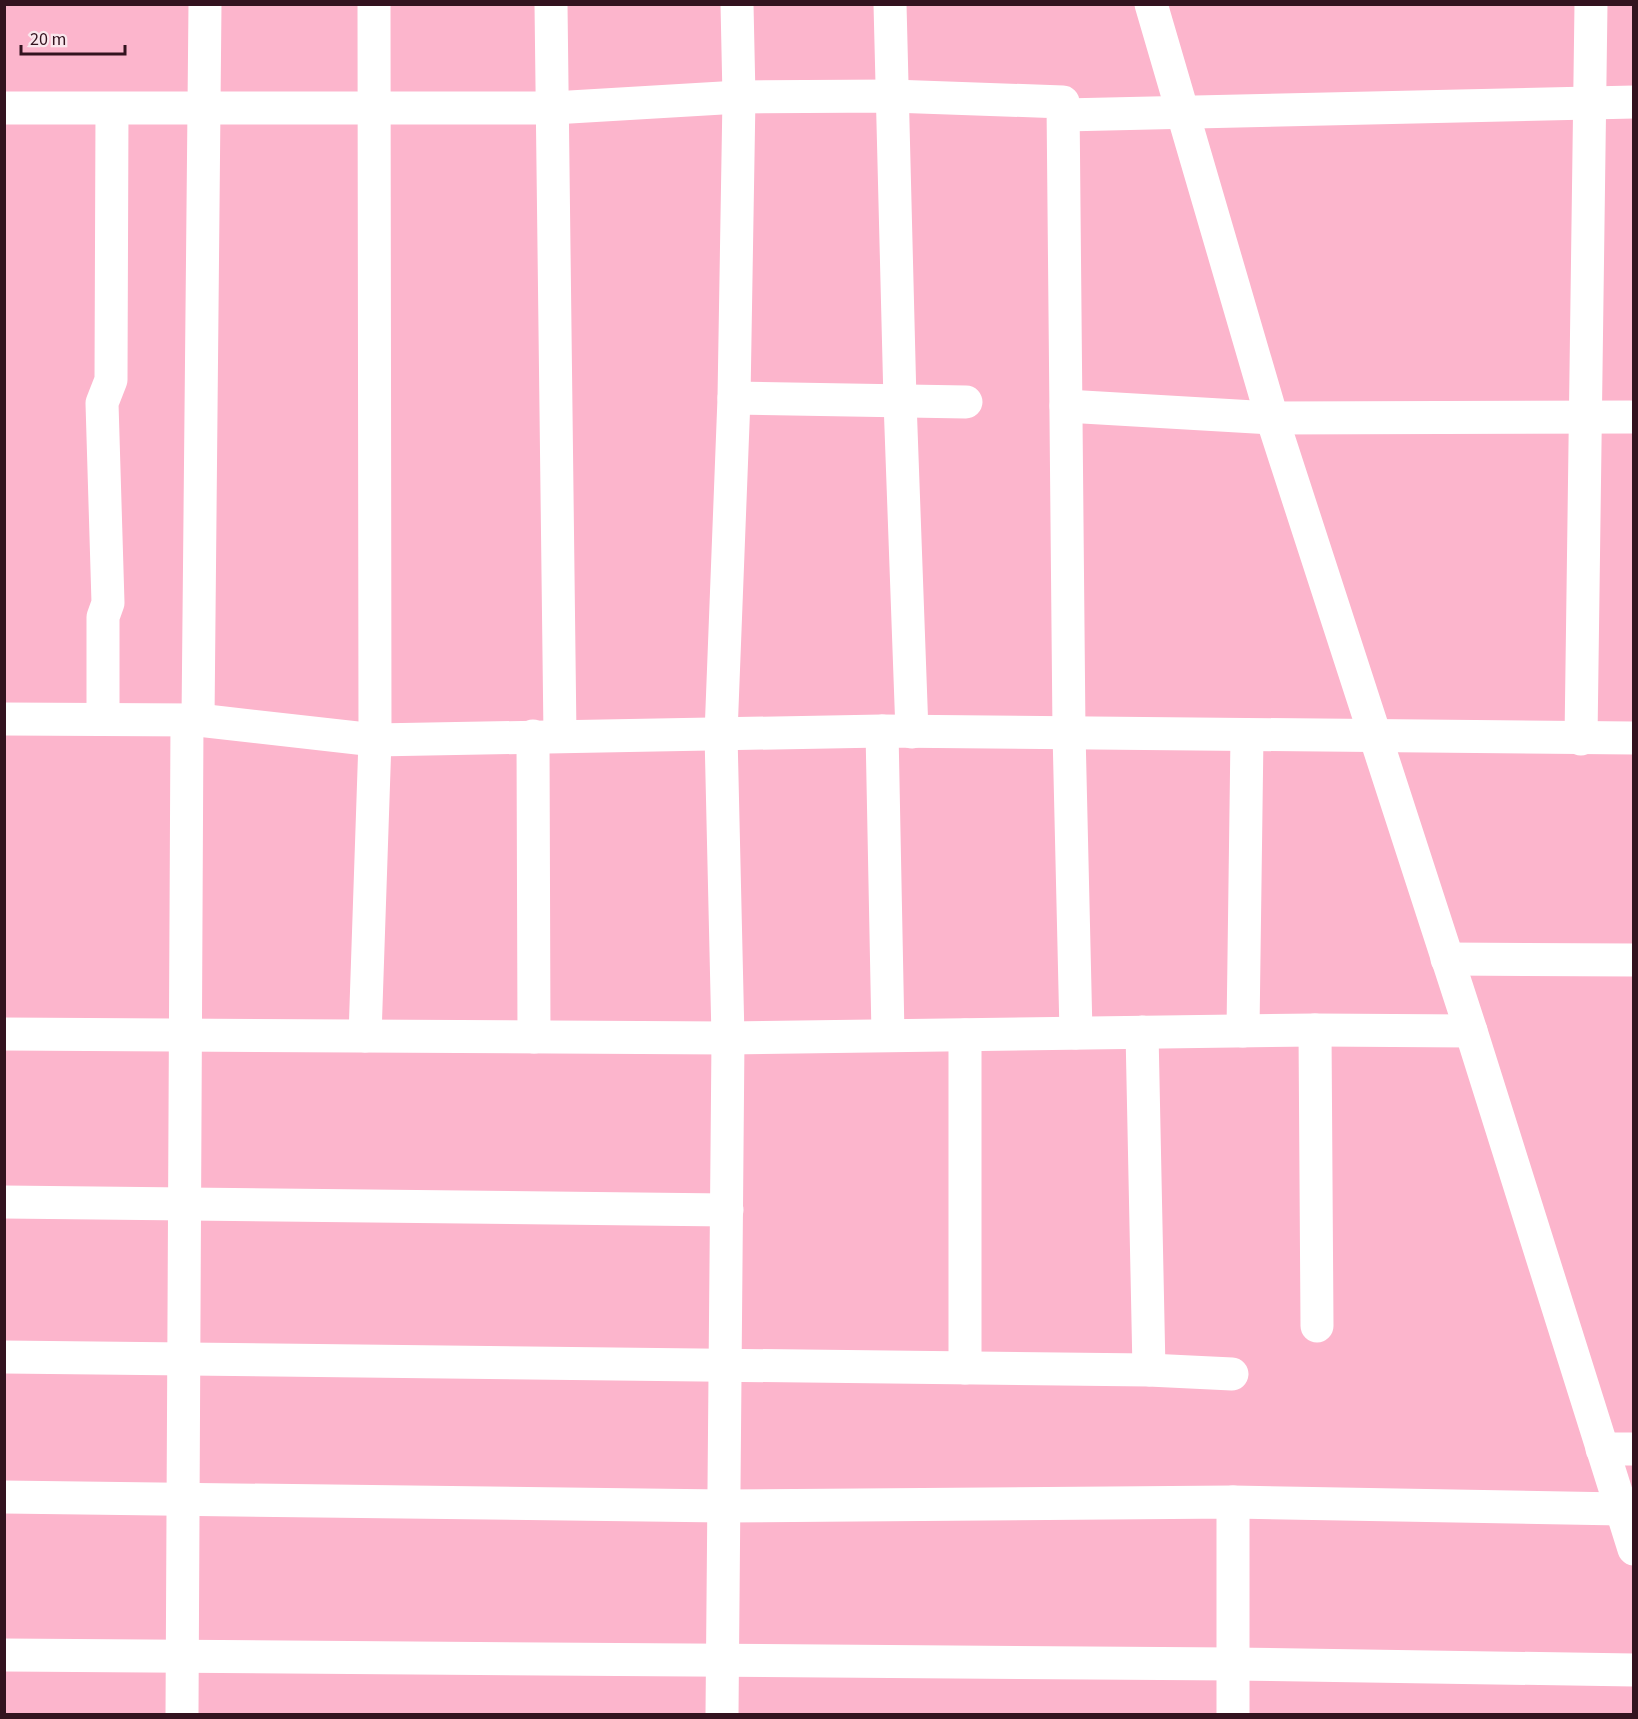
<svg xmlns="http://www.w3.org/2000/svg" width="1638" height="1719" viewBox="0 0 1638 1719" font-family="'Source Sans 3',sans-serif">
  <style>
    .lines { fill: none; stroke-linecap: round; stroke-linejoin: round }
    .minor { stroke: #fff; stroke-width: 33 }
  </style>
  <rect width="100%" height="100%" fill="#fcb5cc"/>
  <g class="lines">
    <g class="minor">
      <polyline points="551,4 560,736"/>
      <polyline points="890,4 900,401 912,732"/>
      <polyline points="1151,4 1272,418 1471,1031 1634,1549"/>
      <polyline points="4,108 553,108 739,97 892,96 1063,102 1069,732 1076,1033"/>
      <polyline points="1064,115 1634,102"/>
      <polyline points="734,398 966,402"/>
      <polyline points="1066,406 1272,418 1634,417"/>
      <polyline points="4,719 198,720 375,740 882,731 1634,738"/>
      <polyline points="103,719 103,617 108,603 102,403 111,380 112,109"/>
      <polyline points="198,720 205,4"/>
      <polyline points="882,731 888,1035"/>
      <polyline points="533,736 534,1037"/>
      <polyline points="1581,739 1591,4"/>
      <polyline points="1447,959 1634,960"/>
      <polyline points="1315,1030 1317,1326"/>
      <polyline points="1243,1031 1247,735"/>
      <polyline points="1142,1032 1149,1370"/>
      <polyline points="4,1034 728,1038 1315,1030 1471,1031"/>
      <polyline points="965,1035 965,1368"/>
      <polyline points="365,1036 375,740 374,4"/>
      <polyline points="4,1202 727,1210"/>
      <polyline points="4,1357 1149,1370 1232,1374"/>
      <polyline points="1602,1449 1634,1449"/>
      <polyline points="4,1497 724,1506 1233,1502 1621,1509"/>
      <polyline points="1233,1502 1233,1714"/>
      <polyline points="4,1655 1233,1664 1634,1670"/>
      <polyline points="182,1714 187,720"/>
      <polyline points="722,1714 728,1038 721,734 734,398 739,97 737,4"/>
    </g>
  </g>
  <rect width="1638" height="1719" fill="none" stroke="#33131f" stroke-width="12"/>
  <path d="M21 45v9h104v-9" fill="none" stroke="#33131f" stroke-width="3"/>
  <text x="30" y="45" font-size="18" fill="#33131f" stroke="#fae7ed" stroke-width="4.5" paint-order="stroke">20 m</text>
</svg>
